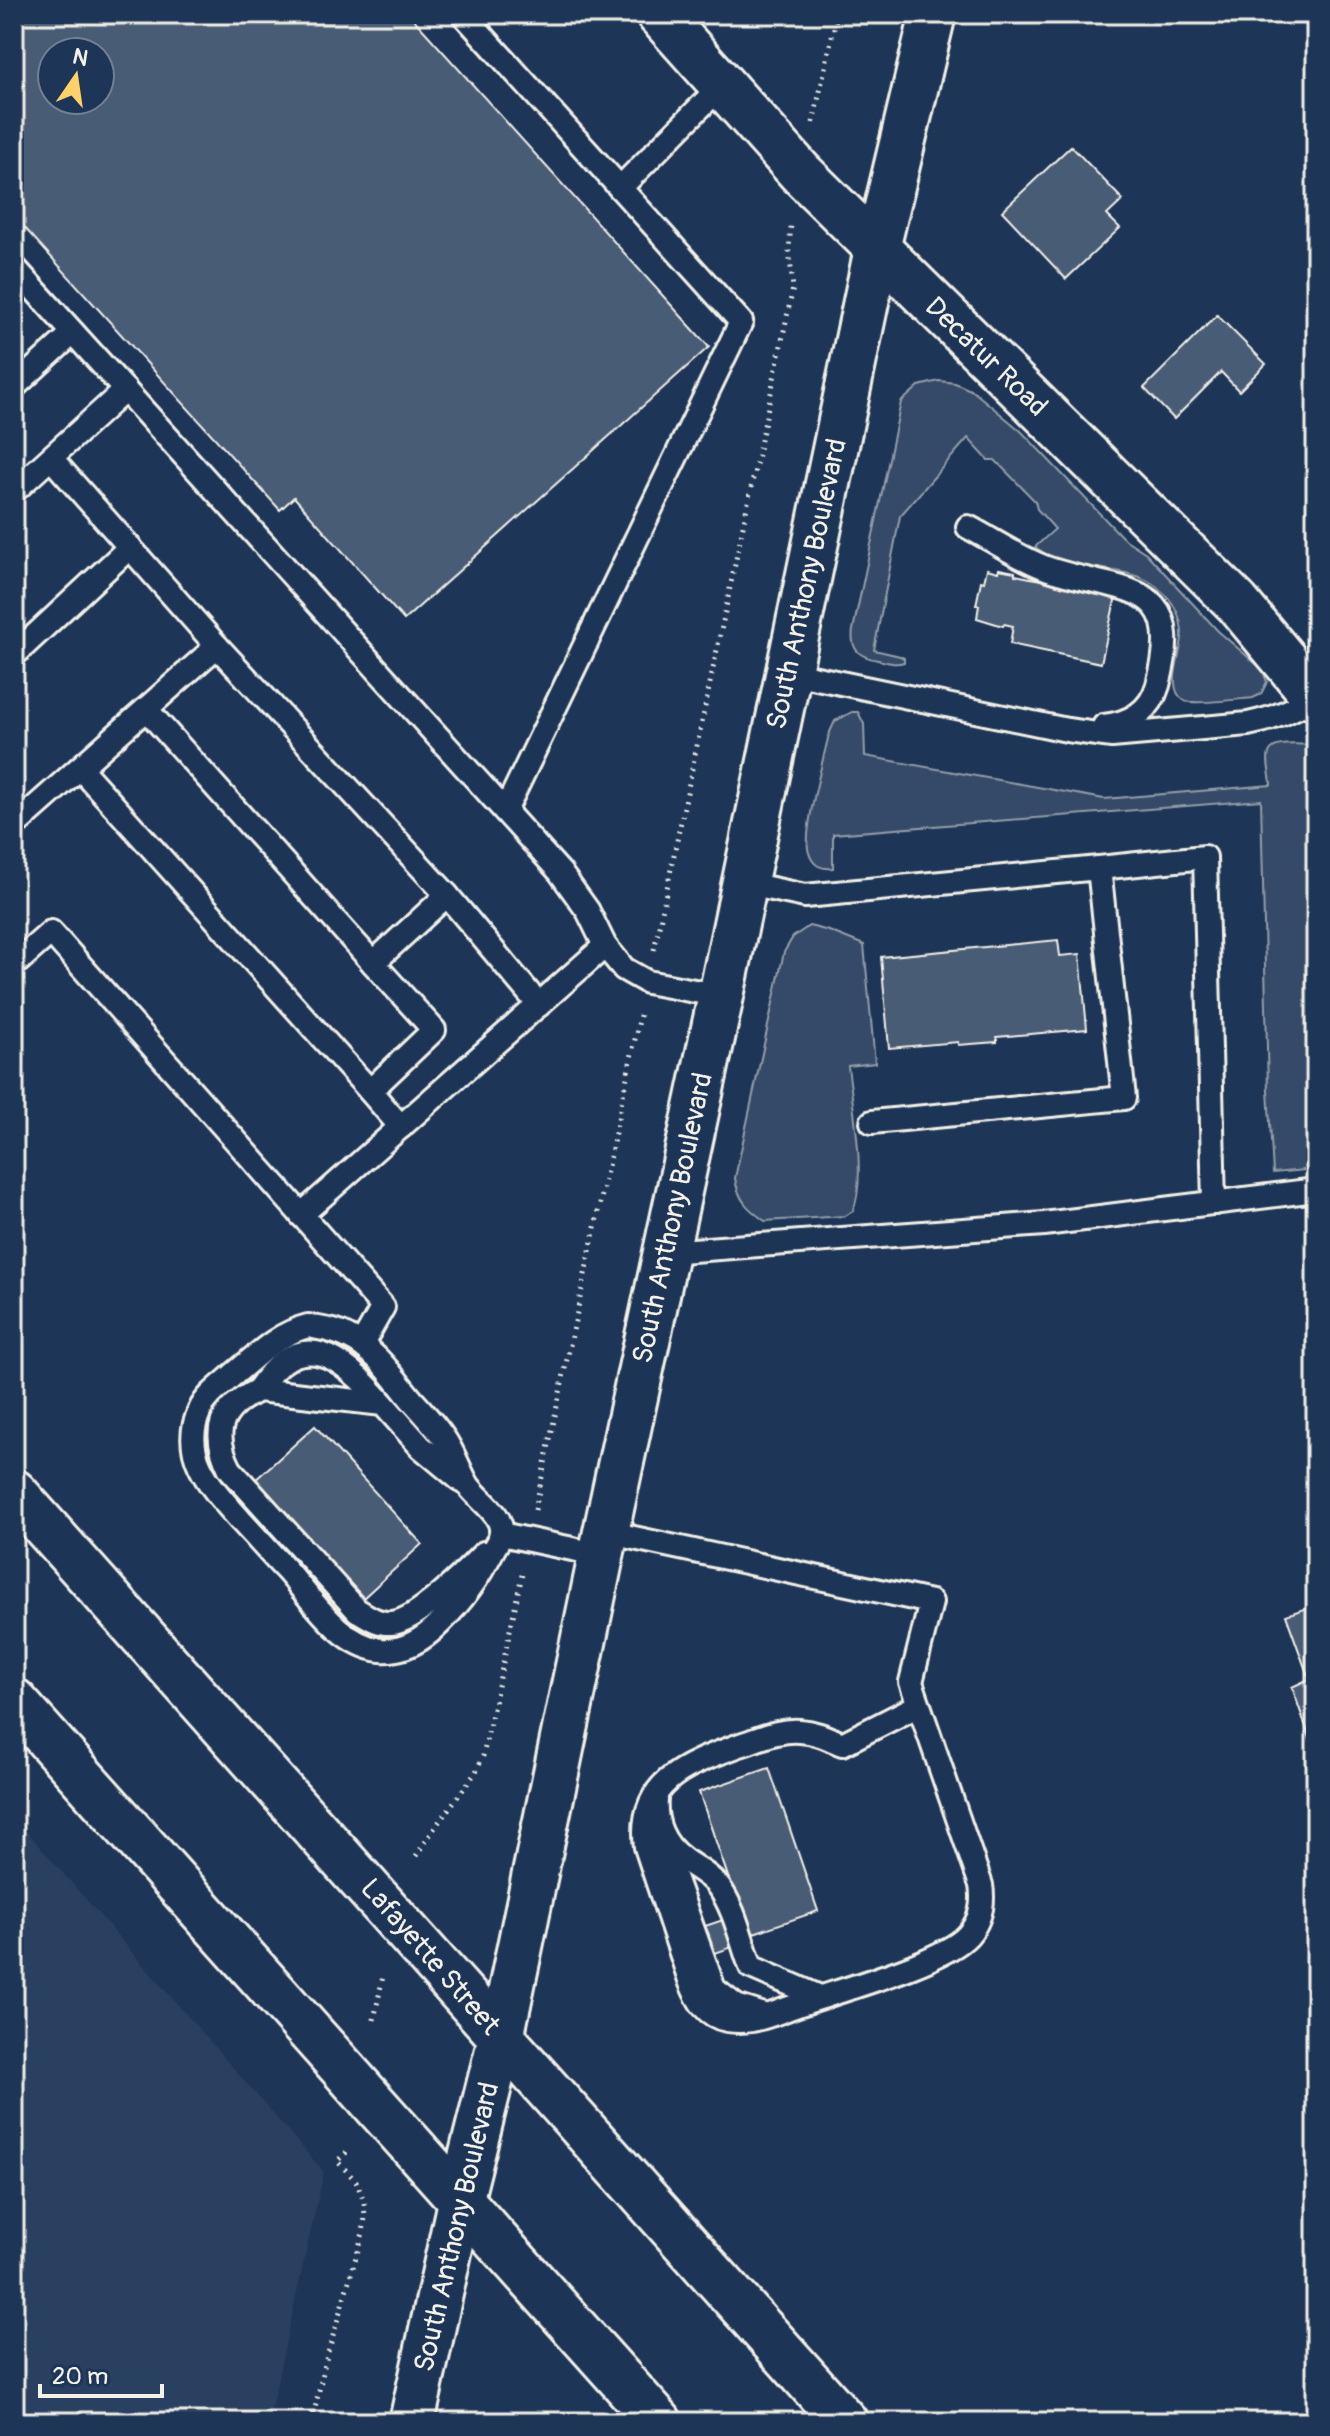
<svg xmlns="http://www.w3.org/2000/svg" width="1330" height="2436" viewBox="0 0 1330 2436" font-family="Pangolin,sans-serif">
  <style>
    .built { fill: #2a4060 }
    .green { fill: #354a67; stroke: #949ea8; stroke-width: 2 }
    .building { fill: #485b74; stroke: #f4f1e8; stroke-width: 2; fill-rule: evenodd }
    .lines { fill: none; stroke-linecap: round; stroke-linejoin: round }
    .lane-casing { stroke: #f4f1e8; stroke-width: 28 }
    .street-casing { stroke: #f4f1e8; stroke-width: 50 }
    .primary-casing { stroke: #f4f1e8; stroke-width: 50 }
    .highway-casing { stroke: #f4f1e8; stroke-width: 50 }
    .path { stroke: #f4f1e8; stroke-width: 5; stroke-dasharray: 2 6; stroke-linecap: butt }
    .lane { stroke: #1d3557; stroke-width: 22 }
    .street { stroke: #1d3557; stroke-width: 44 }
    .primary { stroke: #1d3557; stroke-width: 44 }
    .highway { stroke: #1d3557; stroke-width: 44 }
    .labels { text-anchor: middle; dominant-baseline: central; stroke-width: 6; stroke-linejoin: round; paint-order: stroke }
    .street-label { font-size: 28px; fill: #f4f1e8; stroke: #1d3557 }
  </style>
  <rect width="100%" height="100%" fill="#1d3557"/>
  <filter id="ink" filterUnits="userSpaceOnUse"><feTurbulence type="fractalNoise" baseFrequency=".0125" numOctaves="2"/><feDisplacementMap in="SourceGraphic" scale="16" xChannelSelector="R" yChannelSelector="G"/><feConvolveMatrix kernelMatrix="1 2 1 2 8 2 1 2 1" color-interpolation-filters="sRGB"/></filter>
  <g filter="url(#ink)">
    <polygon class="built" points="14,1817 324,2172 268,2422 14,2422"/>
    <g class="green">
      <path d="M939,381L955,383L973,391L1021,431L1123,538L1146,553L1218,631L1262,669L1267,682L1261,694L1253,698C1240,699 1194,705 1185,701C1164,689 1182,654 1182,636C1182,616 1173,600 1158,588C1135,567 1086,570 1057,560C1049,557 1042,551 1035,547L1055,529L1037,509L1035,501L995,460H988L968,438L900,516L874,650L900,656L904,658V662C895,665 887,662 878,660C860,657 850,650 853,630L901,402L919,386Z"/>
      <path d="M852,712H858L864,724L865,756L1104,799L1271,785C1271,776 1265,759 1270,751C1275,741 1306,745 1316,745V1169L1273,1173L1268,1090L1261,800L833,834V868C821,869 813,866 809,853C802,834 824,758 829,734L835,721Z"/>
      <path d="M809,926L829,931L864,945L875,1063L848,1066C852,1103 867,1177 853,1211L845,1216L765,1221C748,1209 738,1200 735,1178L784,952L793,937Z"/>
    </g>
    <g class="building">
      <path d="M14,14H409L709,347L404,620L294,497L280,510L14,216ZM52,52H100V100H52Z"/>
      <polygon points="1071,146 1123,200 1107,215 1120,228 1066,279 1002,211"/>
      <polygon points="1217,315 1266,364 1239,391 1221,372 1174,419 1144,388"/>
      <polygon points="987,569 998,572 999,569 1015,572 1015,575 1066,585 1066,583 1116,596 1101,663 1010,644 1013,626 1004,624 1003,626 977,618 979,605 976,605 981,581 984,582"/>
      <polygon points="1058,940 1060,956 1080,954 1087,1029 997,1037 997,1042 958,1045 958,1042 889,1048 881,957"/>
      <polygon points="315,1426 422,1544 362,1599 254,1481"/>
      <polygon points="1316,1605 1316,1756 1292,1687 1309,1679 1286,1615"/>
      <polygon points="769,1768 818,1911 748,1935 699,1792"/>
      <polygon points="726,1919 735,1946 715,1953 718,1962 703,1967 694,1940 709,1935 705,1926"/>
    </g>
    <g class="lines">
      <defs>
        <g id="lane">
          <polyline points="463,14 741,322 505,811"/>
          <polyline points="620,188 722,85"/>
          <polyline points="14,267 560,872 588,911 605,946 624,969 647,982 721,996"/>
          <polyline points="14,387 73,333"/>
          <polyline points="14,491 125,390"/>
          <path d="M968,527C993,540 1022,560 1049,569C1124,594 1187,578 1158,685C1150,712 1130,723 1104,726"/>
          <polyline points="14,655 130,547"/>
          <path d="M788,672L1067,730L1112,736L1248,724C1274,719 1293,710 1315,697"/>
          <polyline points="146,709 373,963 447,895 217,646"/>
          <polyline points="80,768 370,1091 434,1030 373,963"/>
          <polyline points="14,826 217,646 51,458"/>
          <polyline points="1099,868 1205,857 1214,1203"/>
          <polyline points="744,883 805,896 1099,868 1124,1098 872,1122"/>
          <polyline points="447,895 539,1005"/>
          <polyline points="14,965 51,932 383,1307 362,1344"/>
          <polyline points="370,1091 401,1127"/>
          <polyline points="301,1215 605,946"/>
          <polyline points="666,1252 1044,1224 1316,1190"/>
          <path d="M308,1326C322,1329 336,1330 348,1337C376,1350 393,1377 412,1400C423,1412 434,1424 443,1437C454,1452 459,1470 468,1485C478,1500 504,1514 501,1534C500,1539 495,1546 493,1550C477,1580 463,1600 440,1623C424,1639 404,1652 381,1650C340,1645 312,1599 286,1570C271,1554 256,1537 241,1521C214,1490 178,1455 200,1410C207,1395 221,1386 233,1375C257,1355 277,1334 308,1326Z"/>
          <path d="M258,1390C301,1323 343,1357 383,1404"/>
          <path d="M463,1482L421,1447L383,1404L258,1390C220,1409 211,1431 230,1469L357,1610C367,1616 378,1624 391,1623C416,1622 466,1572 484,1553"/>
          <path d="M606,1532L931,1602L911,1682L981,1885C984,1904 981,1920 968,1935C944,1962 841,1990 804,2003C787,2008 769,2017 752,2020C745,2021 734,2021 727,2020C706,2016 698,2000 691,1983L646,1847C637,1780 689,1764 740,1745C759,1739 780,1729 800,1731C816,1732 828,1738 842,1744L919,1705"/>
          <polyline points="501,1534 601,1555"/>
          <path d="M656,1799C654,1822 663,1845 683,1859C695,1868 709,1874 718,1886C735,1908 741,1941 751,1967L820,1997"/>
          <polyline points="662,1843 714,1989 736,2006 761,2014"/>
        </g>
        <g id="street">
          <polyline points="659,14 800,172 1237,603 1316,698"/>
          <polyline points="412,2422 460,2202"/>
        </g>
        <polyline id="primary" points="460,2202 501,2038 606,1532 721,996 877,249 933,14"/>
        <g id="highway">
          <polyline points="14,1492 845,2422"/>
          <path d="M14,1701C230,1941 443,2183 659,2422"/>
        </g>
      </defs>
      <use href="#lane" class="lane-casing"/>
      <use href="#street" class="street-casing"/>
      <use href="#primary" class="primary-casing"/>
      <use href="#highway" class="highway-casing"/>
      <g class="path">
        <polyline points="813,123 837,14"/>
        <polyline points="654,950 793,288 789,249 791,223"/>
        <polyline points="535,1510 641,1011"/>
        <polyline points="416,1856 436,1826 476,1772 483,1756 523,1570"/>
        <polyline points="374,2020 383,1976"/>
        <polyline points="312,2422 325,2363 363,2233 365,2218 364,2201 356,2181 337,2161 348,2151"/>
      </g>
      <use href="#lane" class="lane"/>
      <use href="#street" class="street"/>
      <use href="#primary" class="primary"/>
      <use href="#highway" class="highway"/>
    </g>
  </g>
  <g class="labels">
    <g class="street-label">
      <text transform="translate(986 357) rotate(44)">Decatur Road</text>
      <text transform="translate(807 584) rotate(-78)">South Anthony Boulevard</text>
      <text transform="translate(673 1218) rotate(-78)">South Anthony Boulevard</text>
      <text transform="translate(430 1957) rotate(49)">Lafayette Street</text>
      <text transform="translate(457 2227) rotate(-77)">South Anthony Boulevard</text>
    </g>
  </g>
  <rect width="1330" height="2436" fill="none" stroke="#1d3557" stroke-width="48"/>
  <rect x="24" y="24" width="1282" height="2388" fill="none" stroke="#f4f1e8" stroke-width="3" filter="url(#ink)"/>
  <g transform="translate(76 76) rotate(13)"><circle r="38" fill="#1d3557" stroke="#738091" stroke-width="2"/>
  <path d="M0-6L14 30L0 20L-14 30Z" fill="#ffd166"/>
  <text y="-12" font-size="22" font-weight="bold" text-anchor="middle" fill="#f4f1e8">N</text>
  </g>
  <path d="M40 2384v12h122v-12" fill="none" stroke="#f4f1e8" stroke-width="4"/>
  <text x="52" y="2384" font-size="24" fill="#f4f1e8" stroke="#1d3557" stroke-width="6" paint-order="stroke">20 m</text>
</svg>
